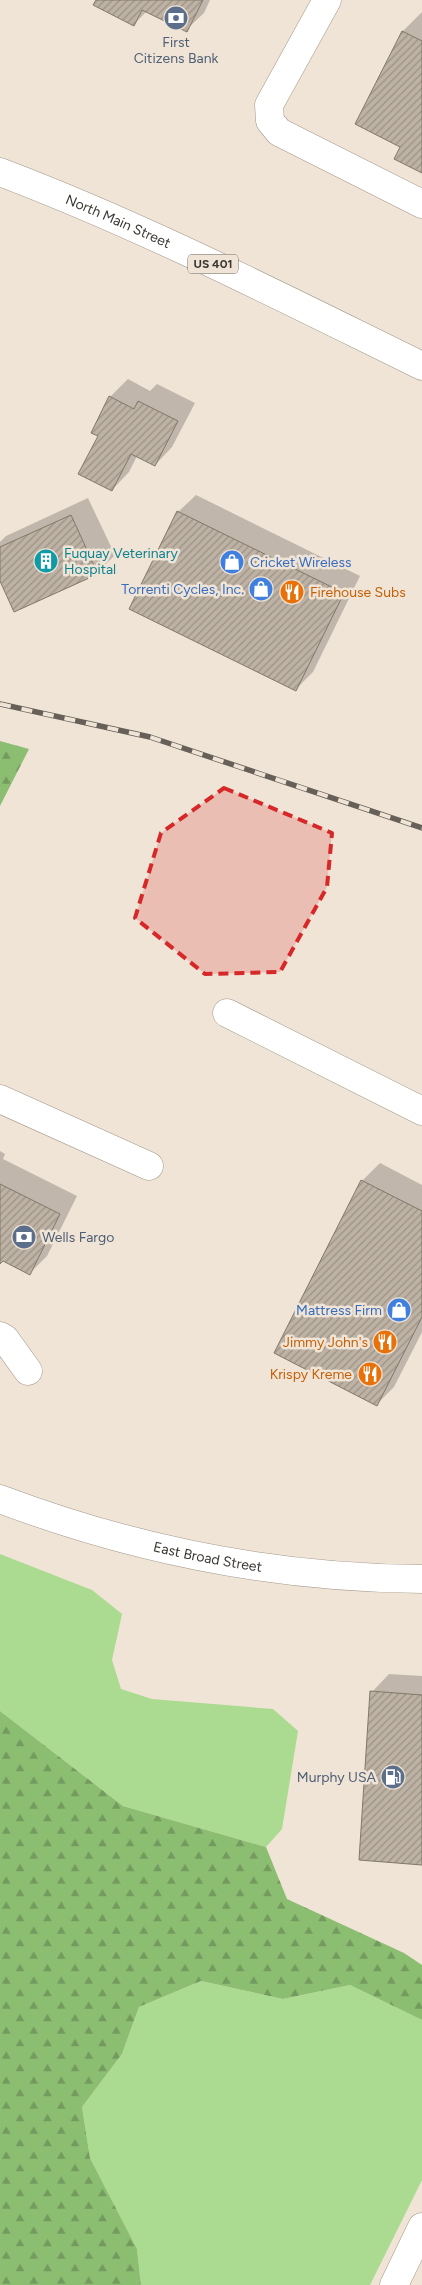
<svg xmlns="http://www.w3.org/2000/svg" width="422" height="2285" viewBox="0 0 422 2285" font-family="Figtree,sans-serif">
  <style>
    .green { fill: #aadb90 }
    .forest { fill: url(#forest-firs) }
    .shadow { fill: #0003 }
    .building { fill: url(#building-hatch); stroke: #82786a }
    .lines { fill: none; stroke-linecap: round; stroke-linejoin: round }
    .minor-casing { stroke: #a2978a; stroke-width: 29 }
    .major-casing { stroke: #a2978a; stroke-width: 29 }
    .highway-casing { stroke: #a2978a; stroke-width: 29 }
    .minor { stroke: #fff; stroke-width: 28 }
    .major { stroke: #fff; stroke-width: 28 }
    .highway { stroke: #fff; stroke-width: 28 }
    .rail-casing { stroke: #666058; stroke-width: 5.5 }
    .rail { stroke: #f0e4d6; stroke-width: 4; stroke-dasharray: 11; stroke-linecap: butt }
    .marked { fill: #d62828; fill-opacity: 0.2; stroke: #d62828; stroke-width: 4; stroke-dasharray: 10 6; stroke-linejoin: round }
    .labels { text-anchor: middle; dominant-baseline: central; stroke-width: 5; stroke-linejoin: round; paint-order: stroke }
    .shield { fill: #f0e4d6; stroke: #716b62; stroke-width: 1 }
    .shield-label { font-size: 12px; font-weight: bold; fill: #3b3731 }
    .service-label { font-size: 14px; fill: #4e5e75; stroke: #f0e4d6 }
    .street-label { font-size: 14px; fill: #3b3731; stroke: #f0e4d6 }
    .culture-label { font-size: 14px; fill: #0d838f; stroke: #f0e4d6; text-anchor: start }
    .shop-label { font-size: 14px; fill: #366cbe; stroke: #f0e4d6; text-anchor: end }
    .food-label { font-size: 14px; fill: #c56008; stroke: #f0e4d6; text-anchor: end }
  </style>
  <defs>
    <pattern id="forest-firs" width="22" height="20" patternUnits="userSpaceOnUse" patternTransform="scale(1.25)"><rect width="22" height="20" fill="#8cbe72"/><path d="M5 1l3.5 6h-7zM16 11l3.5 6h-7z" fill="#749b5e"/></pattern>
    <pattern id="building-hatch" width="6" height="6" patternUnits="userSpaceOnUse" patternTransform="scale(1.25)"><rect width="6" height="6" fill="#bdb2a4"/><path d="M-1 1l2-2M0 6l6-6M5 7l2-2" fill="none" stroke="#9b9286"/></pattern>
  </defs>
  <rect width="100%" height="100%" fill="#f0e4d6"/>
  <g class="green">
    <polygon points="0,1554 92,1590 122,1614 112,1660 121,1689 152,1699 273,1709 298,1731 282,1829 266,1847 123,1806 0,1711"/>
    <polygon points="201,1981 283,1999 350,1985 422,2020 422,2180 370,2285 141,2285 137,2249 90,2158 82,2107 122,2054 139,2007"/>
  </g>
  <g class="forest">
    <polygon points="0,741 29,749 0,806"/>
    <polygon points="0,1711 123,1806 266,1847 287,1899 404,1953 422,1965 422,2020 350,1985 283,1999 201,1981 139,2007 122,2054 82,2107 90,2158 137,2249 141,2285 0,2285"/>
  </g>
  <g class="shadow">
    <polygon points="97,0 210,0 204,13 186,30 147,11 134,24"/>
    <polygon points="422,12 422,171 401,147 357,124 403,31"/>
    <polygon points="128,379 150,391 157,384 195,403 172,447 155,465 137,456 129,472 112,490 99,436 92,432 110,397"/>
    <polygon points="196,495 360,576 313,672 296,689 178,512"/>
    <polygon points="88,498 115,555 97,573 0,578 0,542 6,536"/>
    <polygon points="0,1151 5,1154 3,1159 77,1196 47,1256 30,1273 4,1260 0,1263"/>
    <polygon points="380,1163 422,1185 422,1332 394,1387 377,1404 362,1181"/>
    <polygon points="389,1674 422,1676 422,1863 372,1692"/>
  </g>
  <g class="building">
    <polygon points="96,0 203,0 187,32 142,10 134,26 93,5"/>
    <polygon points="402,31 422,41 422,173 394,159 400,147 355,124"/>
    <polygon points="109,396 134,409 138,401 178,421 155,466 131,454 112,491 78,474 98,436 91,433"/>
    <polygon points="177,511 344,593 296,691 129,609"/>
    <polygon points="71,515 98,574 14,612 0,581 0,547"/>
    <polygon points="361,1180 422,1211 422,1317 377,1406 274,1353"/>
    <polygon points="0,1184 60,1214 30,1275 3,1261 0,1264"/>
    <polygon points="370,1691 422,1695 422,1865 359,1860"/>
  </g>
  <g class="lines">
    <defs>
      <g id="minor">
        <polyline points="327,0 269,105 270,121 279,132 422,204"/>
        <polyline points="227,1013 422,1111"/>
        <polyline points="0,1099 149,1166"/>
        <polyline points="0,1336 5,1339 28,1371"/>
      </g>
      <g id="major">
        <path id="s1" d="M0,1499C135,1550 277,1578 422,1579"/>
      </g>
      <g id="highway">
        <path id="s2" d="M0,172C145,227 283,298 422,366"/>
        <polyline points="394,2285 422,2227"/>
      </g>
    </defs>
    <use href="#minor" class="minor-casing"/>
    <use href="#major" class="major-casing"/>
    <use href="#highway" class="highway-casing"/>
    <use href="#minor" class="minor"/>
    <use href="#major" class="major"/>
    <use href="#highway" class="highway"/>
    <defs>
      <polyline id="rail" points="0,704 150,737 422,828"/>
    </defs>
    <use href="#rail" class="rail-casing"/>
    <use href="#rail" class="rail"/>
  </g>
  <path class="marked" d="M224,788L332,833L327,887L280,972L205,974L135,918L161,833Z"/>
  <defs>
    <symbol id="bank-disc" viewBox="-11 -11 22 22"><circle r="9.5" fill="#5c6f8a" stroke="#f0e4d6"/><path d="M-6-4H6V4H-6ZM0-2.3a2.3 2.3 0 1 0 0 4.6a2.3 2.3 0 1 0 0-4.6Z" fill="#fff"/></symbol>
    <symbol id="building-disc" viewBox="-11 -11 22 22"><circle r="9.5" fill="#0f9aa8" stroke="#f0e4d6"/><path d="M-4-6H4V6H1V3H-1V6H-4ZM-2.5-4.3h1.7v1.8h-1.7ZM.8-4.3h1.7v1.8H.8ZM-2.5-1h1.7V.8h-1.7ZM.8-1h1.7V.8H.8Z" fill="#fff"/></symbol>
    <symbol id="shop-disc" viewBox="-11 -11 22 22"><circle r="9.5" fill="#3f7fe0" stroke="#f0e4d6"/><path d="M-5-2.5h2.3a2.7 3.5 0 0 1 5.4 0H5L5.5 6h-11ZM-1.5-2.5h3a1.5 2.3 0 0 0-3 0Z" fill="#fff"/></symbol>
    <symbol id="restaurant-disc" viewBox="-11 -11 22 22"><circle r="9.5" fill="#e8710a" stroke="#f0e4d6"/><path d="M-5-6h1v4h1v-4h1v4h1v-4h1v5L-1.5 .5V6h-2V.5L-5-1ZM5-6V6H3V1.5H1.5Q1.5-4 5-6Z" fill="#fff"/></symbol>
    <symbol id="fuel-disc" viewBox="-11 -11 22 22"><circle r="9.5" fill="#5c6f8a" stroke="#f0e4d6"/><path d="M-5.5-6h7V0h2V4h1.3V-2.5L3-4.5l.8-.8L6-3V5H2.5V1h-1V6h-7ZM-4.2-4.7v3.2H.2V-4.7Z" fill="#fff"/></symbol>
  </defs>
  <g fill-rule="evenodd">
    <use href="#bank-disc" x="162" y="4" width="28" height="28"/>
    <use href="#building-disc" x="32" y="547" width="28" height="28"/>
    <use href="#shop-disc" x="218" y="548" width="28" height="28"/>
    <use href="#shop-disc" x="247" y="575" width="28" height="28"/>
    <use href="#restaurant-disc" x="278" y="578" width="28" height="28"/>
    <use href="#bank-disc" x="10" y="1223" width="28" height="28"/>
    <use href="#shop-disc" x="385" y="1296" width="28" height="28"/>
    <use href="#restaurant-disc" x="371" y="1328" width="28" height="28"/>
    <use href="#restaurant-disc" x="356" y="1360" width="28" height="28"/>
    <use href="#fuel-disc" x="379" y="1763" width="28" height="28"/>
  </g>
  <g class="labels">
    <rect class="shield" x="188" y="254.5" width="50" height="19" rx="4"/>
    <g class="shield-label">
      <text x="213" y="264">US 401</text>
    </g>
    <g class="service-label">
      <text x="176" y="42">First<tspan x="176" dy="16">Citizens Bank</tspan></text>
      <text x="42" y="1237" text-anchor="start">Wells Fargo</text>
      <text x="376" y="1777" text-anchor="end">Murphy USA</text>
    </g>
    <g class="street-label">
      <text stroke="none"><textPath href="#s2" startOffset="128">North Main Street</textPath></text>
      <text stroke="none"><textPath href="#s1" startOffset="216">East Broad Street</textPath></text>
    </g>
    <g class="culture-label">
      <text x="64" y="553">Fuquay Veterinary<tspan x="64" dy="16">Hospital</tspan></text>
    </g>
    <g class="shop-label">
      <text x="250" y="562" text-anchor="start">Cricket Wireless</text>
      <text x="244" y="589">Torrenti Cycles, Inc.</text>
      <text x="382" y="1310">Mattress Firm</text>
    </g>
    <g class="food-label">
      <text x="310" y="592" text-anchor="start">Firehouse Subs</text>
      <text x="368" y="1342">Jimmy John's</text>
      <text x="352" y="1374">Krispy Kreme</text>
    </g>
  </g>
</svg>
